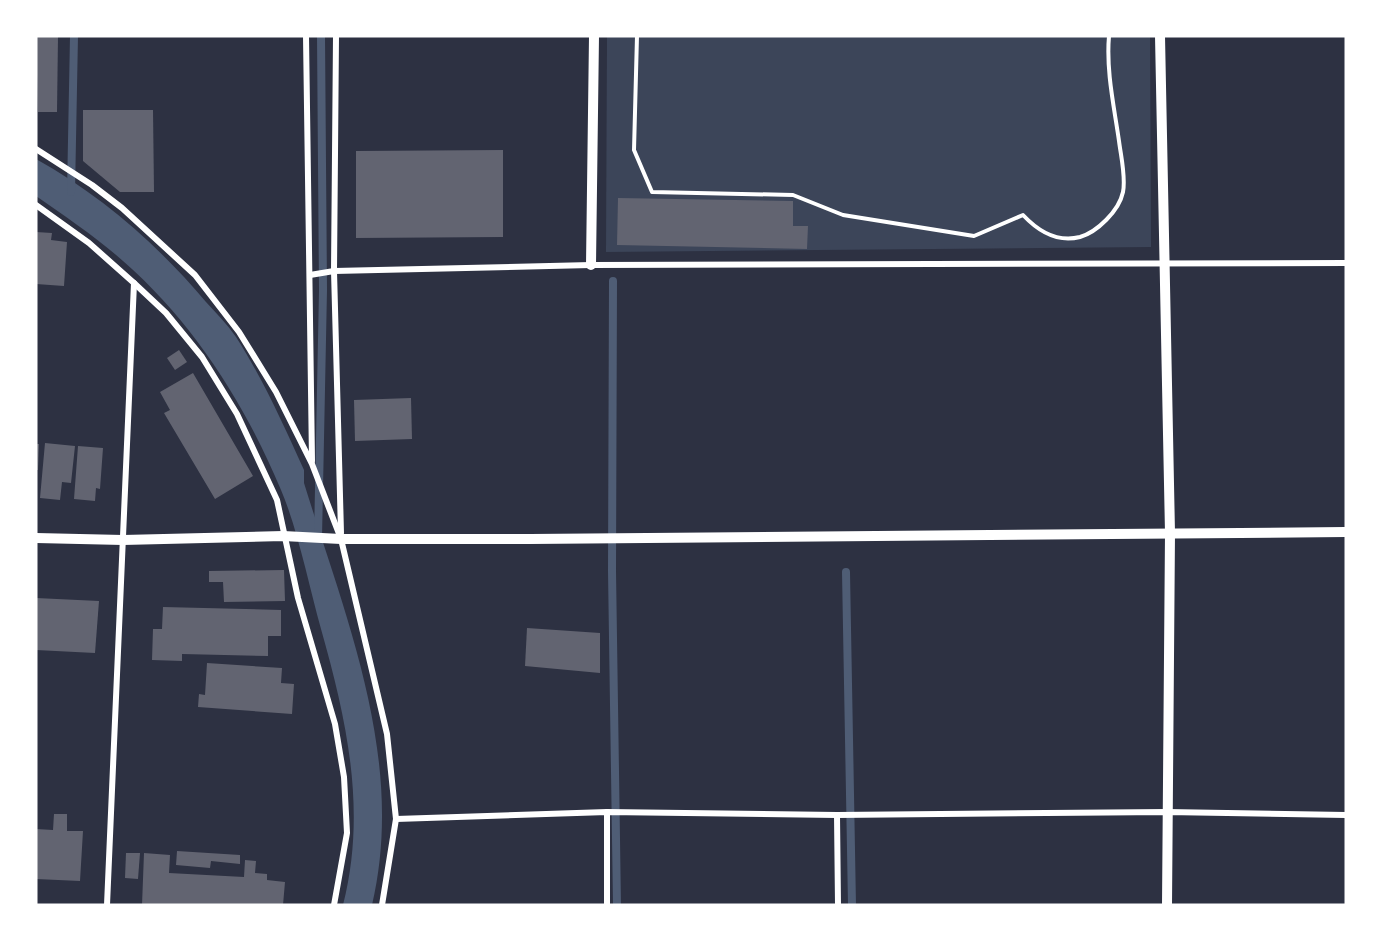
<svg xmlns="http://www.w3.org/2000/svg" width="1382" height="941" viewBox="0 0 1382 941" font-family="'Noto Sans',sans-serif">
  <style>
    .green { fill: #3c4559 }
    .water { fill: #4f5d75 }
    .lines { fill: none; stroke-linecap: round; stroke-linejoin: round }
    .stream { stroke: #4f5d75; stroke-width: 8 }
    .building { fill: #626471 }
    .path { stroke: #fff; stroke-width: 4 }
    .minor { stroke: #fff; stroke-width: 6 }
    .tertiary { stroke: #fff; stroke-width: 10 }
  </style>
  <rect width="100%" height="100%" fill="#2d3142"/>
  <polygon class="green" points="607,36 1150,36 1151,247 606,252"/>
  <path class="water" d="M36,159C101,195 159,246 206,302C216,313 227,324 236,337C263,379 283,424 304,470V483C346,619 406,760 372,905H343C367,811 347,721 321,629C309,586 298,530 281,490C245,404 194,323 123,261C96,237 66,217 36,196Z"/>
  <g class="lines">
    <g class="stream">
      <polyline points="71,192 74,36"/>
      <polyline points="613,281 612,571 617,905"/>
      <polyline points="318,538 323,290 321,36"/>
      <polyline points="846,572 852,905"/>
    </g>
  </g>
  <g class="building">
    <polygon points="36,36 58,36 57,112 38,112"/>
    <polygon points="83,110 153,110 154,192 120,192 83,161"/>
    <polygon points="503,150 503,237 356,238 356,151"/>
    <polygon points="618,198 793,201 793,226 808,226 807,249 617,245"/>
    <polygon points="36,232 52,233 51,240 67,242 64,286 36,284"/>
    <polygon points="179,350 187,362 175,370 167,358"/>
    <polygon points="193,373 253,476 215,499 164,413 170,410 160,392"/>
    <polygon points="411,398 412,439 355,441 354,400"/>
    <polygon points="45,443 75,446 71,483 62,482 60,500 40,498"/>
    <polygon points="36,444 39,444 38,470 36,470"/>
    <polygon points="78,446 103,448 100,489 96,488 95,501 74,499"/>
    <polygon points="284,570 285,601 224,602 223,582 209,582 209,571"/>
    <polygon points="36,598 99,601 95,653 36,650"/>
    <polygon points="163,607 281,610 281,636 268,636 268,656 182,654 182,661 152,660 153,629 162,629"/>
    <polygon points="527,628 600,633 600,673 525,666"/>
    <polygon points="207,663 282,668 281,683 294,684 292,714 198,707 199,694 205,695"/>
    <polygon points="54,814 67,814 67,831 83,831 80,881 36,879 36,829 53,830"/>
    <polygon points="177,851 240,855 240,864 211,861 210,868 176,865"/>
    <polygon points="126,853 140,853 138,879 125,878"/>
    <polygon points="144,853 170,855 169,873 244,877 245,860 256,861 255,873 267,874 267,880 285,882 283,905 142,905"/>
  </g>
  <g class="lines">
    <path class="path" d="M637,36L634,150L652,192L793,195L843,215L974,236L1023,215C1038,231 1057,243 1080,237C1097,232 1119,211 1123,192C1126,177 1121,157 1119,141C1114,106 1106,71 1109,36"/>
    <g class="minor">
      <polyline points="306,36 312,461"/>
      <polyline points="336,36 334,271 341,533"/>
      <polyline points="36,149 92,185 122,208 195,275 239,332 276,392 312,464 341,539 387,734 396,819 382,905"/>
      <polyline points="36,205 89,243 134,283 107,905"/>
      <polyline points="310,275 334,271 591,265 1346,263"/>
      <polyline points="134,283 166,313 202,357 237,414 277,500 298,598 335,724 344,777 347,833 334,905"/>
      <polyline points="607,812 607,905"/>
      <polyline points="837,815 838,905"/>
      <polyline points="396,819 607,812 837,815 1167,812 1346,815"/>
    </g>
    <g class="tertiary">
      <polyline points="1160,36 1170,533 1167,905"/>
      <polyline points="591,265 594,36"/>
      <polyline points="36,538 123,540 283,536 341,539 530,539 1346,532"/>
    </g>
  </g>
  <rect width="1382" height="941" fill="none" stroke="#ffffff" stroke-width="75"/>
</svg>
